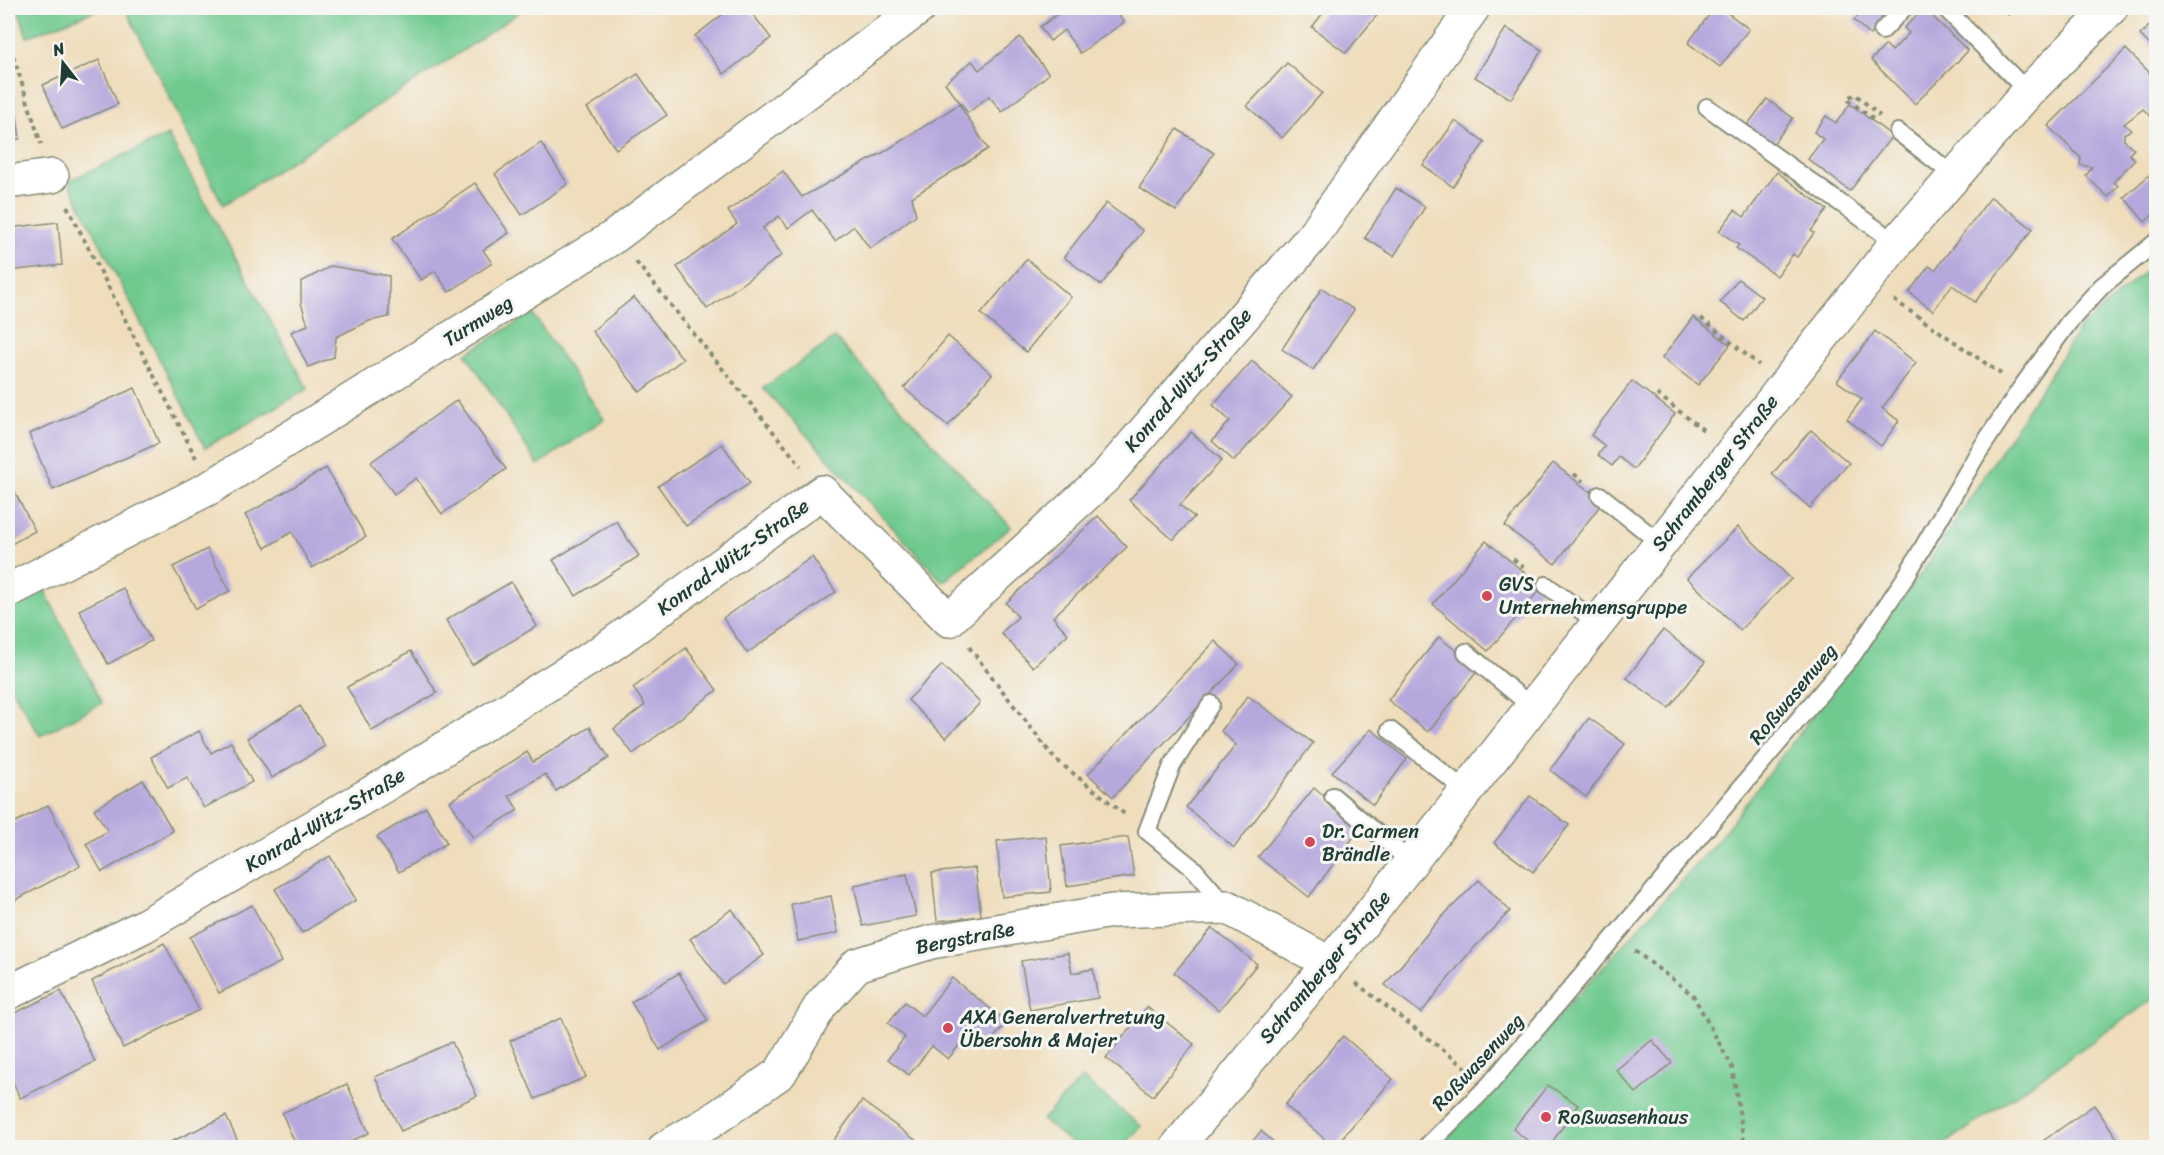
<svg xmlns="http://www.w3.org/2000/svg" width="2164" height="1155" viewBox="0 0 2164 1155" font-family="Sriracha,sans-serif">
  <style>
    .green { fill: #70ca90; stroke: #488462; stroke-width: 1.5 }
    .building { fill: #b6a8dd }
    .lines { fill: none; stroke-linecap: round; stroke-linejoin: round }
    .service-casing { stroke: #878d78; stroke-width: 20 }
    .minor-casing { stroke: #878d78; stroke-width: 36 }
    .tertiary-casing { stroke: #878d78; stroke-width: 36 }
    .path { stroke: #878d78; stroke-width: 4; stroke-dasharray: 4.5 4.5; stroke-linecap: butt }
    .service { stroke: #fff; stroke-width: 16 }
    .minor { stroke: #fff; stroke-width: 33 }
    .tertiary { stroke: #fff; stroke-width: 33 }
    .poi-dot { fill: #d1495b; stroke: #f6f6f2; stroke-width: 2 }
    .labels { text-anchor: middle; dominant-baseline: central; stroke-width: 6; stroke-linejoin: round; paint-order: stroke }
    .street-label { font-size: 20px; fill: #1f3d34; stroke: #f6f6f2 }
    .poi-label { font-size: 20px; fill: #1f3d34; stroke: #f6f6f2; text-anchor: start }
  </style>
  <rect width="100%" height="100%" fill="#f6f6f2"/>
  <filter id="ink" filterUnits="userSpaceOnUse"><feTurbulence type="fractalNoise" baseFrequency=".0167" numOctaves="2"/><feDisplacementMap in="SourceGraphic" scale="12" xChannelSelector="R" yChannelSelector="G"/><feConvolveMatrix kernelMatrix="1 2 1 2 8 2 1 2 1" color-interpolation-filters="sRGB"/></filter>
  <filter id="wash" filterUnits="userSpaceOnUse"><feTurbulence type="fractalNoise" baseFrequency=".008" numOctaves="4" result="noise"/><feDisplacementMap in="SourceGraphic" scale="24" xChannelSelector="R" yChannelSelector="G"/><feGaussianBlur stdDeviation="1.35" result="paint"/><feColorMatrix in="noise" values="0 0 0 0 0 0 0 0 0 0 0 0 0 0 0 0 0 1.4 0 .05"/><feComposite in="paint" operator="in"/></filter>
  <g filter="url(#wash)">
    <rect width="100%" height="100%" fill="#efddbb"/>
    <g class="green">
      <polygon points="18,8 102,8 27,37"/>
      <polygon points="125,8 525,8 473,44 223,205"/>
      <polygon points="168,135 308,389 205,448 68,181"/>
      <polygon points="2156,262 2156,997 1941,1147 1439,1148 1717,841 1923,571 2079,329"/>
      <polygon points="532,313 604,419 538,465 466,354"/>
      <polygon points="835,338 1011,527 943,582 763,388"/>
      <polygon points="43,587 102,703 40,736 8,682 8,606"/>
      <polygon points="1082,1078 1141,1126 1123,1147 1077,1147 1042,1120"/>
    </g>
    <g id="blocks">
      <g class="building">
        <polygon points="731,8 748,8 771,38 724,74 695,36"/>
        <polygon points="797,8 812,8 802,15"/>
        <polygon points="1066,8 1113,8 1124,22 1080,53 1064,30 1050,41 1040,27"/>
        <polygon points="1327,8 1383,8 1346,53 1312,27"/>
        <polygon points="1712,8 1721,8 1749,29 1720,67 1688,43 1712,11"/>
        <polygon points="1866,8 1897,8 1870,35 1854,20"/>
        <polygon points="1924,8 1968,51 1915,104 1871,60 1886,45 1892,51 1909,33 1904,28"/>
        <polygon points="2001,8 2016,8 2008,15"/>
        <polygon points="2156,19 2156,51 2140,35"/>
        <polygon points="1506,28 1542,50 1511,99 1475,77"/>
        <polygon points="1020,37 1049,74 1002,112 989,96 968,113 945,83 972,61 979,70"/>
        <polygon points="2126,49 2156,79 2156,109 2150,116 2143,109 2124,124 2131,130 2124,134 2124,140 2134,149 2129,154 2135,160 2118,177 2114,182 2118,186 2108,197 2086,176 2092,167 2080,165 2081,158 2048,126"/>
        <polygon points="99,60 118,104 62,129 43,85"/>
        <polygon points="1287,63 1322,93 1282,138 1247,106"/>
        <polygon points="638,74 667,115 616,149 587,108"/>
        <polygon points="13,87 20,139 8,141 8,88"/>
        <polygon points="1767,99 1793,118 1770,148 1745,128"/>
        <polygon points="959,104 988,149 912,197 916,215 870,249 854,226 835,241 812,210 788,228 779,216 763,228 782,255 707,309 677,267 737,224 728,211 783,171 802,197 884,152"/>
        <polygon points="1850,104 1892,136 1850,191 1808,159 1823,139 1814,132 1826,116 1836,123"/>
        <polygon points="1455,121 1485,142 1453,187 1423,165"/>
        <polygon points="1177,129 1214,153 1176,211 1139,188"/>
        <polygon points="541,143 568,184 522,215 495,174"/>
        <polygon points="2154,171 2156,212 2145,222 2124,197"/>
        <polygon points="1777,172 1827,210 1811,231 1814,233 1797,257 1793,254 1777,276 1736,248 1739,245 1719,231 1735,210 1744,217"/>
        <polygon points="475,183 509,233 483,250 492,263 449,292 435,271 421,280 392,239"/>
        <polygon points="1396,188 1425,207 1394,256 1365,238"/>
        <polygon points="1991,197 2033,229 1975,302 1952,285 1933,311 1909,292 1929,266 1935,270"/>
        <polygon points="1106,203 1143,231 1101,285 1064,257"/>
        <polygon points="58,222 62,265 8,271 8,228"/>
        <polygon points="1027,259 1071,297 1026,352 981,314"/>
        <polygon points="331,266 389,276 389,317 369,321 336,337 334,357 308,367 291,332 308,325 301,303 301,282"/>
        <polygon points="1738,279 1762,297 1744,321 1720,302"/>
        <polygon points="1322,288 1354,310 1313,370 1282,349"/>
        <polygon points="634,297 683,359 640,392 592,331"/>
        <polygon points="1693,317 1730,345 1698,385 1662,358"/>
        <polygon points="1875,331 1916,363 1882,408 1899,421 1881,446 1847,419 1862,399 1837,381"/>
        <polygon points="948,336 992,374 948,426 904,388"/>
        <polygon points="1252,361 1292,397 1234,461 1212,441 1230,421 1213,405"/>
        <polygon points="1632,381 1675,414 1634,469 1619,457 1612,466 1598,455 1605,446 1591,435"/>
        <polygon points="135,388 159,443 53,490 29,434"/>
        <polygon points="457,400 506,469 442,514 416,478 394,494 371,462"/>
        <polygon points="1811,430 1849,463 1810,508 1772,474"/>
        <polygon points="1191,432 1222,460 1180,505 1194,517 1173,540 1129,500"/>
        <polygon points="722,444 750,483 686,526 658,486"/>
        <polygon points="1553,463 1603,502 1555,564 1505,526"/>
        <polygon points="326,468 366,537 312,568 292,532 265,548 245,515"/>
        <polygon points="8,479 35,531 8,546"/>
        <polygon points="1098,516 1127,547 1053,617 1068,634 1033,667 1001,633 1018,617 1006,603"/>
        <polygon points="616,521 639,556 576,596 553,560"/>
        <polygon points="1738,527 1791,579 1740,630 1687,578"/>
        <polygon points="1486,541 1542,587 1488,651 1433,604"/>
        <polygon points="207,549 230,591 196,609 173,567"/>
        <polygon points="812,557 836,592 747,653 723,618"/>
        <polygon points="511,582 537,626 472,665 446,620"/>
        <polygon points="123,588 151,641 108,664 79,610"/>
        <polygon points="1663,630 1705,662 1669,708 1627,678"/>
        <polygon points="1439,637 1479,669 1428,732 1388,700"/>
        <polygon points="1215,641 1239,664 1113,797 1088,774"/>
        <polygon points="686,648 717,690 633,754 614,729 645,705 633,688"/>
        <polygon points="411,651 437,693 372,731 347,687"/>
        <polygon points="942,665 980,703 946,738 908,700"/>
        <polygon points="1248,696 1313,743 1234,848 1186,807 1236,745 1221,731"/>
        <polygon points="300,706 325,746 272,778 247,738"/>
        <polygon points="1589,718 1625,744 1586,797 1550,770"/>
        <polygon points="590,727 609,758 556,791 545,774 509,796 518,810 473,838 450,801 527,752 533,762"/>
        <polygon points="1371,729 1407,759 1373,805 1332,772"/>
        <polygon points="199,731 211,753 231,742 252,782 204,808 187,778 168,788 151,757"/>
        <polygon points="143,780 173,831 102,872 86,844 108,831 94,809"/>
        <polygon points="1314,788 1361,827 1309,897 1258,857"/>
        <polygon points="1530,796 1569,825 1533,872 1494,843"/>
        <polygon points="48,805 80,866 8,904 8,826"/>
        <polygon points="426,807 447,843 399,872 377,837"/>
        <polygon points="1046,836 1051,892 1002,897 997,841"/>
        <polygon points="1128,837 1134,876 1067,886 1061,846"/>
        <polygon points="330,856 356,900 302,933 275,889"/>
        <polygon points="975,868 981,916 937,921 932,873"/>
        <polygon points="907,874 916,916 863,926 854,885"/>
        <polygon points="1479,880 1510,911 1468,954 1421,1013 1385,985 1436,923"/>
        <polygon points="831,896 838,933 798,941 791,904"/>
        <polygon points="252,905 281,962 219,993 190,937"/>
        <polygon points="732,909 764,955 723,984 690,939"/>
        <polygon points="1212,928 1257,964 1219,1010 1174,973"/>
        <polygon points="164,943 199,1010 123,1048 92,981"/>
        <polygon points="1068,953 1072,973 1093,969 1098,998 1030,1010 1021,961"/>
        <polygon points="679,973 708,1021 660,1050 631,1002"/>
        <polygon points="952,978 1007,1022 986,1047 969,1033 948,1059 932,1046 909,1075 888,1059 905,1037 888,1023 905,1002 922,1016"/>
        <polygon points="61,991 95,1062 20,1098 8,1072 8,1016"/>
        <polygon points="1147,1007 1194,1044 1153,1096 1106,1058"/>
        <polygon points="561,1018 586,1077 535,1099 510,1041"/>
        <polygon points="1343,1036 1393,1079 1334,1147 1285,1105"/>
        <polygon points="1652,1040 1672,1063 1636,1093 1616,1070"/>
        <polygon points="452,1042 477,1096 401,1131 375,1077"/>
        <polygon points="347,1084 369,1133 336,1148 297,1148 282,1113"/>
        <polygon points="1548,1085 1578,1105 1548,1148 1537,1148 1513,1129"/>
        <polygon points="862,1101 918,1142 914,1148 828,1148"/>
        <polygon points="2094,1105 2120,1142 2112,1148 2033,1148"/>
        <polygon points="226,1116 241,1148 165,1148 164,1145"/>
        <polygon points="1261,1131 1280,1148 1247,1148"/>
      </g>
    </g>
  </g>
  <g filter="url(#ink)">
    <use href="#blocks" fill-opacity="0" stroke="#878d78" stroke-width="1.5"/>
    <g class="lines">
      <defs>
        <g id="service">
          <polyline points="1945,8 2028,92"/>
          <polyline points="1882,31 1904,8"/>
          <polyline points="1707,107 1896,243"/>
          <polyline points="1898,132 1955,176"/>
          <polyline points="1600,495 1660,543"/>
          <polyline points="1546,585 1598,623"/>
          <polyline points="1466,652 1532,707"/>
          <polyline points="1211,704 1172,766 1147,831 1194,869 1227,907"/>
          <polyline points="1390,730 1466,791"/>
          <polyline points="1333,796 1411,862"/>
          <polyline points="1425,1148 1489,1085 1853,655 1905,578 1978,453 2021,388 2069,322 2102,286 2156,242"/>
        </g>
        <g id="minor">
          <polyline points="8,182 52,176"/>
          <polyline points="8,591 211,487 615,236 919,8"/>
          <polyline points="8,993 144,926 385,785 607,648 822,492 949,620 1106,476 1313,236 1473,8"/>
          <polyline points="665,1148 710,1122 780,1073 821,1005 857,965 931,942 1112,911 1227,907 1329,963"/>
        </g>
        <polyline id="tertiary" points="1176,1148 1371,913 1896,243 2028,92 2111,8"/>
      </defs>
      <use href="#service" class="service-casing"/>
      <use href="#minor" class="minor-casing"/>
      <use href="#tertiary" class="tertiary-casing"/>
      <g class="path">
        <polyline points="8,39 41,144"/>
        <polyline points="1873,119 1847,99 1855,94 1880,116"/>
        <polyline points="67,206 196,458"/>
        <polyline points="636,262 801,466"/>
        <polyline points="1894,300 2001,374"/>
        <polyline points="1701,318 1759,365"/>
        <polyline points="1657,394 1706,432"/>
        <polyline points="1574,474 1583,481"/>
        <polyline points="1513,559 1527,570"/>
        <polyline points="969,647 1054,758 1127,816"/>
        <polyline points="1635,951 1693,995 1732,1067 1745,1148"/>
        <polyline points="1356,983 1469,1070"/>
      </g>
      <use href="#service" class="service"/>
      <use href="#minor" class="minor"/>
      <use href="#tertiary" class="tertiary"/>
    </g>
  </g>
  <g class="poi-dot">
    <circle cx="1487" cy="596" r="6"/>
    <circle cx="1310" cy="842" r="6"/>
    <circle cx="948" cy="1028" r="6"/>
    <circle cx="1546" cy="1117" r="6"/>
  </g>
  <g class="labels">
    <g class="street-label">
      <text transform="translate(478 321) rotate(-32)">Turmweg</text>
      <text transform="translate(1188 380) rotate(-49)">Konrad-Witz-Straße</text>
      <text transform="translate(1715 473) rotate(-52)">Schramberger Straße</text>
      <text transform="translate(733 557) rotate(-36)">Konrad-Witz-Straße</text>
      <text transform="translate(1793 694) rotate(-50)">Roßwasenweg</text>
      <text transform="translate(325 820) rotate(-31)">Konrad-Witz-Straße</text>
      <text transform="translate(965 938) rotate(-11)">Bergstraße</text>
      <text transform="translate(1325 967) rotate(-50)">Schramberger Straße</text>
      <text transform="translate(1478 1062) rotate(-47)">Roßwasenweg</text>
    </g>
    <g class="poi-label">
      <text x="1499" y="584">GVS<tspan x="1499" dy="23">Unternehmensgruppe</tspan></text>
      <text x="1322" y="831">Dr. Carmen<tspan x="1322" dy="23">Brändle</tspan></text>
      <text x="960" y="1017">AXA Generalvertretung<tspan x="960" dy="23">Übersohn &amp; Majer</tspan></text>
      <text x="1558" y="1117">Roßwasenhaus</text>
    </g>
  </g>
  <rect width="2164" height="1155" fill="none" stroke="#f6f6f2" stroke-width="30"/>
  <g transform="translate(63 63) rotate(343)" stroke="#f6f6f2" stroke-width="4.5" paint-order="stroke">
  <path d="M0-4.5L10 22L0 15L-10 22Z" fill="#1f3d34"/>
  <text y="-9" font-size="16" font-weight="bold" text-anchor="middle" fill="#1f3d34">N</text>
  </g>
</svg>
